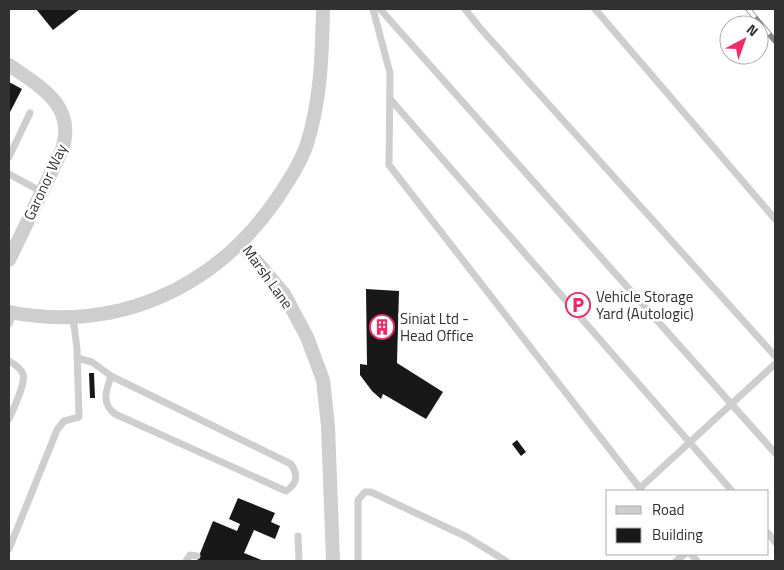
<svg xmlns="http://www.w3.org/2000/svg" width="784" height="570" viewBox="0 0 784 570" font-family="'Titillium Web',sans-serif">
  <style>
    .building { fill: #181818 }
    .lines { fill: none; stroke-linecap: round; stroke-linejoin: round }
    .lane { stroke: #cecece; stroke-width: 7 }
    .street { stroke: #cecece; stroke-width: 14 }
    .rail-casing { stroke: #868686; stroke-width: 5.5 }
    .rail { stroke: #fff; stroke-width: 4; stroke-dasharray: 11; stroke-linecap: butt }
    .labels { text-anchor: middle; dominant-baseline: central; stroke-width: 5; stroke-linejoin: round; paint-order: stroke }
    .street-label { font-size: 15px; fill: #313131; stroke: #fff }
    .poi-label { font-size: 15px; fill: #313131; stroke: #fff; text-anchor: start }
  </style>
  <rect width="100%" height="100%" fill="#fff"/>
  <g class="building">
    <polygon points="36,9 80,9 53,30"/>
    <polygon points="9,82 22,89 9,114"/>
    <polygon points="366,289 399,291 397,363 443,392 426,419 383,394 381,399 372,391 360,375 360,364 367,365"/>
    <polygon points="89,373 94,373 95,398 90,398"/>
    <polygon points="517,440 526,452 521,456 512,444"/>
    <polygon points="238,498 275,513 271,522 280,526 275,539 254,530 244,553 264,561 197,561 213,521 237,531 240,524 229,519"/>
  </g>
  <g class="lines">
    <g class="lane">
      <polyline points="373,9 390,73 389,165 642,491"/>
      <polyline points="380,9 775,453"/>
      <polyline points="465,9 480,28 775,356"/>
      <polyline points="595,9 775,219"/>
      <polyline points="391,100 732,491"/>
      <polyline points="9,157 30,113"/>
      <polyline points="9,174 42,192"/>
      <polyline points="9,324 13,313"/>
      <path d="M77,358L92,362L111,376L291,464C298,475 298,483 286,491L115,414C101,403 106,391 111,376"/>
      <path d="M9,361C14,364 21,368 23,374C26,384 13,409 9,419"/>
      <polyline points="640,488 775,364"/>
      <polyline points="768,533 775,542"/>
      <polyline points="298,536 299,561"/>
      <polyline points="9,549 57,430 64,421 79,417 77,349 73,317"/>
      <polyline points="691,554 697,561"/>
      <polyline points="186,561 190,555 197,556"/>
      <polyline points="358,561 358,500 365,492 371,492 467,537 506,561"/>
      <polyline points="676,561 685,554"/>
    </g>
    <g class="street">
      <path d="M9,65C39,86 77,105 62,150L9,260"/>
      <polyline points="241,243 284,294 307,337 323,380 328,426 333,561"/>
      <path d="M9,312C116,333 214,289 276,200C288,182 300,164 307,144C321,99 322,55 323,9"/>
    </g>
    <defs>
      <polyline id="rail" points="748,9 775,41"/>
    </defs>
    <use href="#rail" class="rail-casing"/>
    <use href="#rail" class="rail"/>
  </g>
  <defs>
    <symbol id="parking-ring" viewBox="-11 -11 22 22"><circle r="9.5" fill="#fff" stroke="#f02b62" stroke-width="1.5"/><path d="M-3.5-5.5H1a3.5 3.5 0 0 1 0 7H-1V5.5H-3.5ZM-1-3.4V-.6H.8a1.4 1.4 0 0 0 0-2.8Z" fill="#f02b62"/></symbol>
    <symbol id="building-ring" viewBox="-11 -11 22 22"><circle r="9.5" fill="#fff" stroke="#f02b62" stroke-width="1.5"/><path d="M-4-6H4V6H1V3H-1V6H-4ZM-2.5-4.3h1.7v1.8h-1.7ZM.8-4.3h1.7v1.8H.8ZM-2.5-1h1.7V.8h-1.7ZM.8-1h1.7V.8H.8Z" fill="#f02b62"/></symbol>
  </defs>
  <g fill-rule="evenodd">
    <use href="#parking-ring" x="564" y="291" width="28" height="28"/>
    <use href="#building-ring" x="368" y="313" width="28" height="28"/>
  </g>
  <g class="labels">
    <g class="street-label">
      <text transform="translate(45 182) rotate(-65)">Garonor Way</text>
      <text transform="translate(268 277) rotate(54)">Marsh Lane</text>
    </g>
    <g class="poi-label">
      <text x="596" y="296">Vehicle Storage<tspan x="596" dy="17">Yard (Autologic)</tspan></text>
      <text x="400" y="318">Siniat Ltd -<tspan x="400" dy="17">Head Office</tspan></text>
    </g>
  </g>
  <rect width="784" height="570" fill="none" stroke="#313131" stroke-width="20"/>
  <rect x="606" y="490" width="162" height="65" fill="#ffffff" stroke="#adadad"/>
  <rect x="616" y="506" width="25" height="8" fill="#cecece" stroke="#adadad"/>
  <text x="652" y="515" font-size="15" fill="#313131">Road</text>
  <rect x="616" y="528" width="25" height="15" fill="#181818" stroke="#adadad"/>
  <text x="652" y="540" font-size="15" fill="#313131">Building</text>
  <g transform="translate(744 40) rotate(41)"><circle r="24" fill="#ffffff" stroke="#adadad"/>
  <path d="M0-4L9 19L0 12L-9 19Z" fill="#f02b62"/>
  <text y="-8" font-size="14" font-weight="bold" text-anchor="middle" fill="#313131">N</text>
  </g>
</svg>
